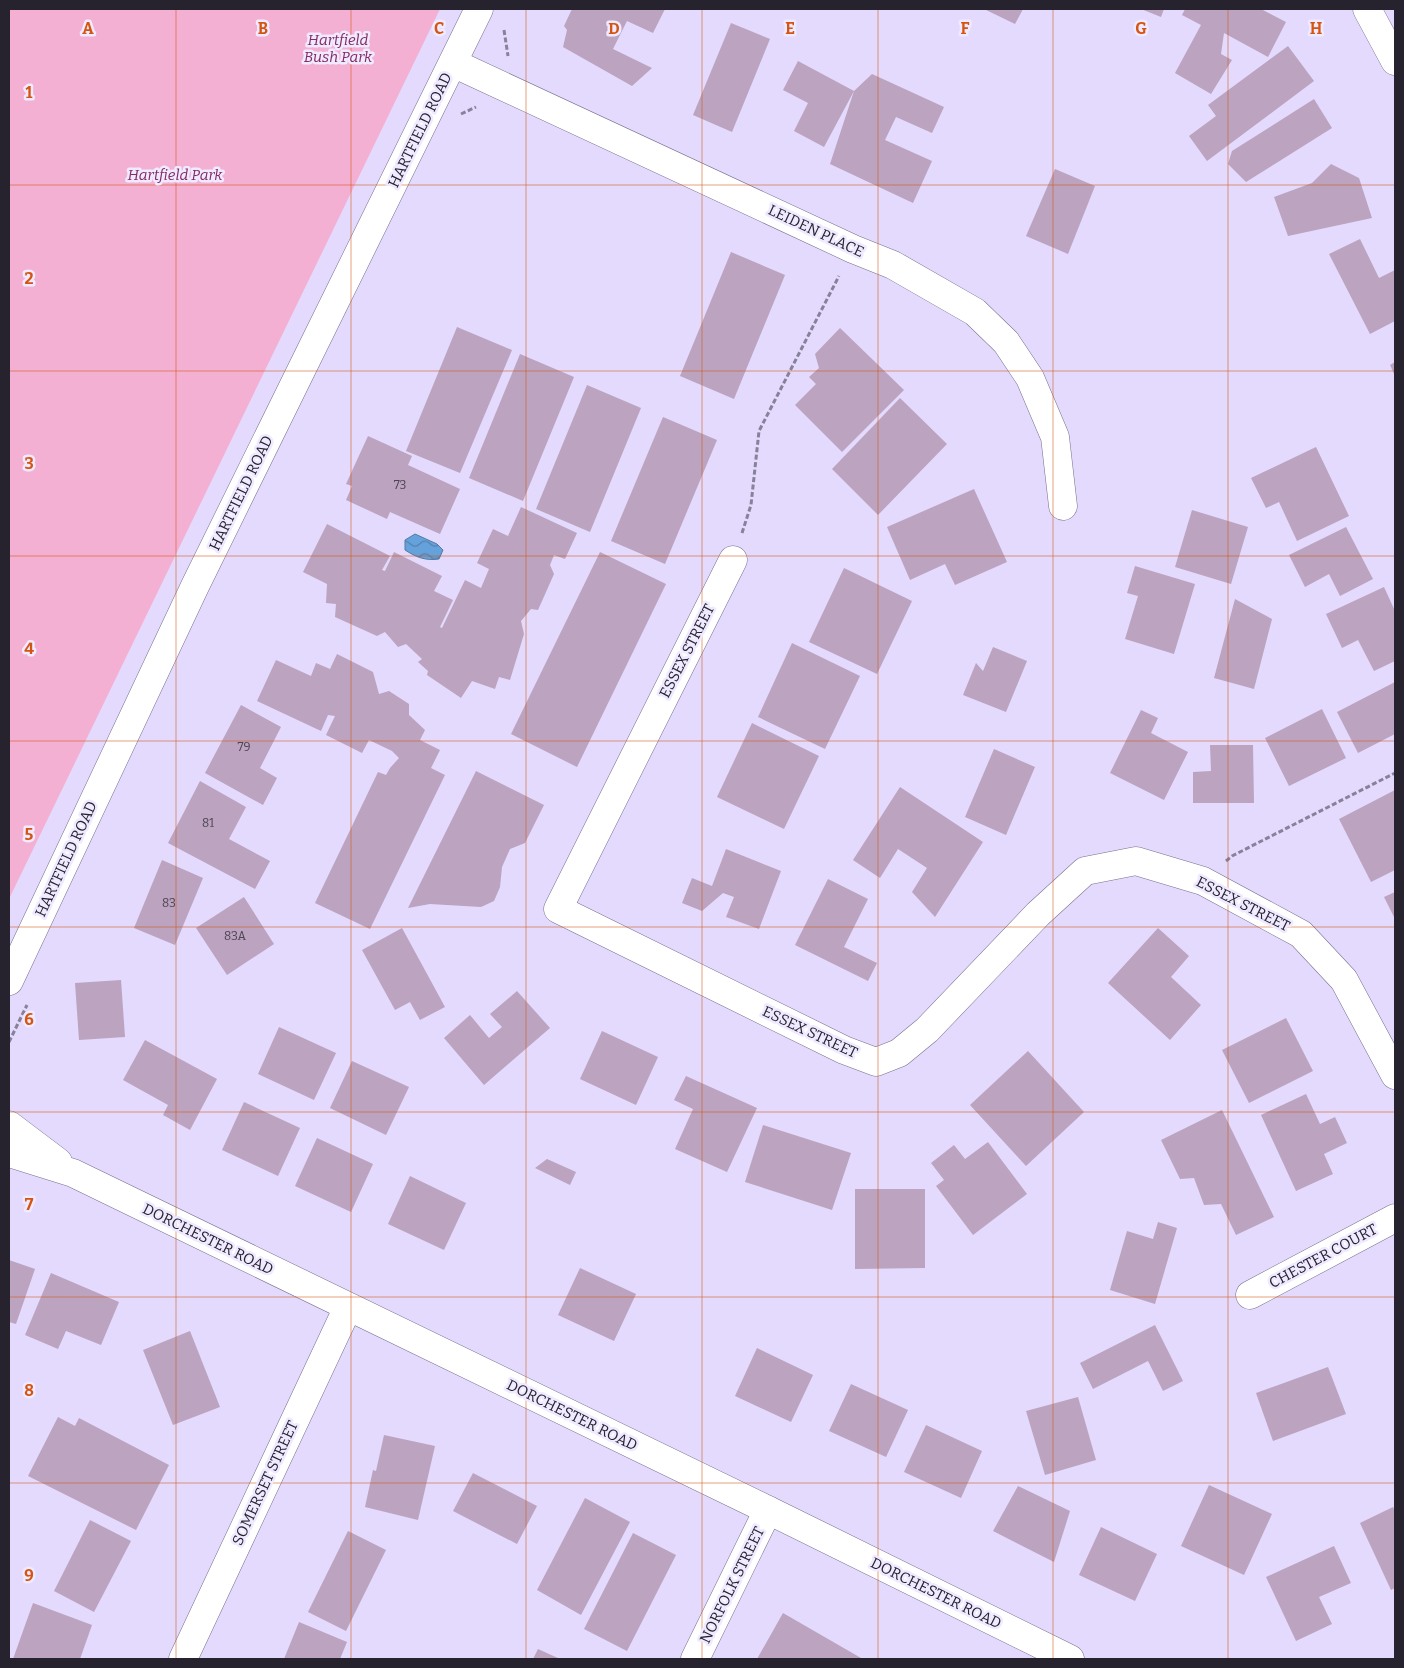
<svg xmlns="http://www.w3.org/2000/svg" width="1404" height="1668" viewBox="0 0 1404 1668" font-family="Bitter,serif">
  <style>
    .green { fill: #f4b0d2 }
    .water { fill: url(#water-waves); stroke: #527ba7 }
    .building { fill: #bca3bf }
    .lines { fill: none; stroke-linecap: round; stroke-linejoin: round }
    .minor-casing { stroke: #79708f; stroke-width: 29 }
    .tertiary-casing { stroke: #79708f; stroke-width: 29 }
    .path { stroke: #878199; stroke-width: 3; stroke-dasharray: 5 2.5; stroke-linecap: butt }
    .minor { stroke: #fff; stroke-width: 28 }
    .tertiary { stroke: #fff; stroke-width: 28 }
    .grid { fill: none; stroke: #d55410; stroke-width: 1; stroke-opacity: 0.55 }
    .labels { text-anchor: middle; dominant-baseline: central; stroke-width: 5; stroke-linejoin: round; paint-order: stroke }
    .number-label { font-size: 12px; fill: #4c4353 }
    .park-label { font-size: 15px; font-style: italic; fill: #842b60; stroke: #efeaff }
    .street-label { font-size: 15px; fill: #26232f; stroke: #efeaff }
    .grid-label { font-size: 16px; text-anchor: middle; font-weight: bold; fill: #d55410; stroke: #efeaff; stroke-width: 5; stroke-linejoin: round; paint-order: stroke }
  </style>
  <defs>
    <pattern id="water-waves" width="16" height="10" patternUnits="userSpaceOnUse" patternTransform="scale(1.25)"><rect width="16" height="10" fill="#65a1da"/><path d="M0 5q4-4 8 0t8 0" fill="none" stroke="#5383b1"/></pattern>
  </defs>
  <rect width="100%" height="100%" fill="#e3dafd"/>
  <polygon class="green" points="9,9 440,9 9,899"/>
  <path class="water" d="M415,534L437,544L443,550L439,559C425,561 416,557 405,550V540Z"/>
  <g class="building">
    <polygon points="572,9 665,9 653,33 627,21 613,49 652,68 632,86 563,47 567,30 564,26"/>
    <polygon points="984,9 1023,9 1015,24"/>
    <polygon points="1141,9 1164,9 1161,17"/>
    <polygon points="1185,9 1261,9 1286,22 1268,57 1224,33 1221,54 1232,60 1211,94 1175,73 1201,25 1182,15"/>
    <polygon points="731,23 770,39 732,132 693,115"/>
    <polygon points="1288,46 1314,81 1207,161 1189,136 1216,116 1208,105"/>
    <polygon points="798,61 854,91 872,74 944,107 932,133 896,117 885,140 932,161 913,203 830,164 854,91 824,147 794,131 808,103 783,90"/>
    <polygon points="1314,99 1332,128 1246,182 1228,164 1232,151"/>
    <polygon points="1331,164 1359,178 1372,218 1288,236 1274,197 1312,183"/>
    <polygon points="1055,169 1095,186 1068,254 1026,236"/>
    <polygon points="1360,239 1379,278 1395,270 1395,321 1370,334 1329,254"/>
    <polygon points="731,252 785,275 734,399 680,376"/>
    <polygon points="457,327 512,350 460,473 406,451"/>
    <polygon points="840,328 904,390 842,452 795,405 816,384 809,377 819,368 815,354"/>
    <polygon points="520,354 574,377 523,501 469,478"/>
    <polygon points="1395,362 1395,376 1390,365"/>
    <polygon points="587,385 641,408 590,532 536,509"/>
    <polygon points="900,398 947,444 878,515 832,469"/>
    <polygon points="663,417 717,440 665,564 611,541"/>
    <polygon points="368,436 412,456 408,465 460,489 440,534 390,512 387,519 346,500 352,486 346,484"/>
    <polygon points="1316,447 1349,516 1297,541 1279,502 1266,508 1251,478"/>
    <polygon points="974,489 1007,562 955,585 945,564 910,580 887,527"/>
    <polygon points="521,507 577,533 565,559 554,555 550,565 554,574 538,610 531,609 521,621 524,634 510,680 499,677 495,689 472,681 461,698 427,675 428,671 418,662 422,659 406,644 398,647 385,632 377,636 335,617 336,604 326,603 327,584 303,572 327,524 390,556 382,570 385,571 394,552 442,576 434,591 453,600 440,627 442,628 465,580 481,588 489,569 477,563 493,529 508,536"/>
    <polygon points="1192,510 1248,527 1231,584 1175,567"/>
    <polygon points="1346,527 1373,579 1340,596 1329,574 1305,587 1289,555"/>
    <polygon points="600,552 666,584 577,767 511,734"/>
    <polygon points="1135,566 1195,584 1174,654 1125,639 1138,596 1127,593"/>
    <polygon points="844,568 912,601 877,674 809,642"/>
    <polygon points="1384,587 1395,611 1395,661 1374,671 1358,640 1342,648 1326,614"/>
    <polygon points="1235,599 1272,619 1254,689 1214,678"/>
    <polygon points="792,643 860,676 825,749 758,717"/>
    <polygon points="993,647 1027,661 1006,712 963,695 976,663 983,671"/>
    <polygon points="337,654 373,672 379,694 389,691 409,704 409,715 425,730 420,740 440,750 431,768 445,775 370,929 315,903 378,772 386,775 390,768 399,758 392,751 369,740 362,753 326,735 335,716 328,715 321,731 257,701 276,660 311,676 316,663 330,669"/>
    <polygon points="1395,682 1395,734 1358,753 1337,712"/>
    <polygon points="241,705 281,727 260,768 277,778 263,805 205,773"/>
    <polygon points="1322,709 1346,758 1289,786 1265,738"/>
    <polygon points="1141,710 1158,718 1151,733 1188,752 1164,800 1110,773"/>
    <polygon points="752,723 819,756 784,829 717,797"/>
    <polygon points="1210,745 1253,745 1254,803 1193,803 1193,772 1211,771"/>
    <polygon points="994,749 1035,767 1006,835 965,817"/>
    <polygon points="476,771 544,805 525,843 510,849 502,867 500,887 494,901 481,907 430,904 408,908"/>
    <polygon points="200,781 246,807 229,839 270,861 255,889 168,843"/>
    <polygon points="900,787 983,842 935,917 912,892 927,868 898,849 880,878 853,860"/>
    <polygon points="1395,790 1395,870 1371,882 1339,819"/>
    <polygon points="726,849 781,871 759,929 726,917 734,897 723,893 702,911 682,903 692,878 712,886"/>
    <polygon points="162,860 203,878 175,945 134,928"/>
    <polygon points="828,879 868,899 844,947 877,963 868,981 795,945"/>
    <polygon points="1395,892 1395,919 1384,897"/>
    <polygon points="244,897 274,944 227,975 196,928"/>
    <polygon points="402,928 445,1007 420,1020 410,1002 395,1010 362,950"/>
    <polygon points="1158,928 1189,956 1171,977 1201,1005 1170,1040 1108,983"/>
    <polygon points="121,980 125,1037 79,1040 75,983"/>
    <polygon points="517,991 550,1028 484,1085 444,1038 470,1015 489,1038 502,1027 490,1014"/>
    <polygon points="1286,1018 1313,1071 1249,1103 1222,1050"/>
    <polygon points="279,1027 336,1053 314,1100 258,1074"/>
    <polygon points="602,1031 658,1057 636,1105 580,1079"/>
    <polygon points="145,1040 217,1079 190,1130 163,1115 168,1105 123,1080"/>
    <polygon points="1028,1051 1084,1112 1026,1166 970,1105"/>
    <polygon points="352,1061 409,1087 386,1135 330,1108"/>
    <polygon points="686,1076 757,1108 727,1172 675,1149 693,1109 674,1100"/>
    <polygon points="1306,1094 1320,1124 1335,1117 1347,1143 1324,1154 1333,1174 1296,1191 1261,1115"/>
    <polygon points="244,1102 300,1128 278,1176 222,1150"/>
    <polygon points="1222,1110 1274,1217 1236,1235 1221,1204 1204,1205 1194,1178 1180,1179 1161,1140"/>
    <polygon points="763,1125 851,1153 832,1210 745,1182"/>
    <polygon points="317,1138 373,1164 351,1212 295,1186"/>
    <polygon points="988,1142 1027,1194 973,1235 936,1186 944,1180 931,1163 954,1145 965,1159"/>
    <polygon points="547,1159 576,1172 570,1185 535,1168"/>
    <polygon points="410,1176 466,1203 444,1250 388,1224"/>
    <polygon points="855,1189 925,1189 925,1268 855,1269"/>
    <polygon points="1158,1222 1177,1228 1155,1304 1110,1290 1127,1231 1153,1239"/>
    <polygon points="9,1260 35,1269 16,1324 9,1322"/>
    <polygon points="580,1268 636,1294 614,1341 558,1315"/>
    <polygon points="51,1273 119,1302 101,1345 66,1331 58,1349 25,1335"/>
    <polygon points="1155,1325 1183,1381 1163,1391 1148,1361 1093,1389 1080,1363"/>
    <polygon points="190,1331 220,1407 173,1425 143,1350"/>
    <polygon points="757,1348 813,1375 791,1422 735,1396"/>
    <polygon points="1328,1367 1346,1414 1273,1441 1256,1393"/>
    <polygon points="851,1384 908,1410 886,1457 829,1431"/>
    <polygon points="1078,1397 1096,1460 1045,1475 1026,1411"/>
    <polygon points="58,1417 75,1426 79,1418 169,1465 136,1530 28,1476"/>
    <polygon points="926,1425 982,1451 961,1498 904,1472"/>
    <polygon points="384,1435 435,1446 418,1520 365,1507 373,1470 376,1471"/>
    <polygon points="473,1473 537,1506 517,1544 453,1511"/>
    <polygon points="1209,1485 1272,1514 1244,1575 1181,1546"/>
    <polygon points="1018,1486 1070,1511 1054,1562 993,1531"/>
    <polygon points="585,1498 630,1522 581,1615 537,1590"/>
    <polygon points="1393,1507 1395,1511 1395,1588 1391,1590 1360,1523"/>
    <polygon points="90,1520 131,1541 94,1612 54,1591"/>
    <polygon points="1101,1527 1157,1554 1135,1601 1079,1575"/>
    <polygon points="348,1531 386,1550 346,1631 308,1612"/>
    <polygon points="633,1533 676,1555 627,1651 584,1629"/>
    <polygon points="1334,1546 1351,1583 1319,1597 1332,1624 1296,1641 1266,1577"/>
    <polygon points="33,1603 92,1625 80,1659 13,1659"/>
    <polygon points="783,1613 861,1658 860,1659 757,1659"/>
    <polygon points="299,1622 347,1642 340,1659 284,1659"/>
    <polygon points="538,1649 560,1659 533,1659"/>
  </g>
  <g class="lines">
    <defs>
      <g id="minor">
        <polyline points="1367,9 1395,61"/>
        <polyline points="453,63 853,249 893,265 975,312 1006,342 1030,378 1055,437 1063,506"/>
        <polyline points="733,560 558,909 844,1050 876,1062 899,1053 927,1030 1038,914 1085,871 1136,861 1203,881 1301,934 1344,980 1395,1075"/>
        <polyline points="9,1125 58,1162"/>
        <polyline points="9,1153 73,1173 768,1510 1070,1659"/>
        <polyline points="1250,1295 1395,1218"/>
        <polyline points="183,1659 348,1307"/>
        <polyline points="695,1659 768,1510"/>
      </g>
      <polyline id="tertiary" points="9,981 195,586 479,9"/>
    </defs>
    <use href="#minor" class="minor-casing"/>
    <use href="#tertiary" class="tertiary-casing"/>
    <g class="path">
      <polyline points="504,30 508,56"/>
      <polyline points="461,114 476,107"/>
      <polyline points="742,533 751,505 759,431 839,276"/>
      <polyline points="1226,861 1232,856 1395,773"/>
      <polyline points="9,1042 27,1005"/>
    </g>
    <use href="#minor" class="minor"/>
    <use href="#tertiary" class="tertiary"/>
  </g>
  <path class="grid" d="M176,9V1659M351,9V1659M526,9V1659M702,9V1659M878,9V1659M1053,9V1659M1228,9V1659M9,185H1395M9,371H1395M9,556H1395M9,741H1395M9,927H1395M9,1112H1395M9,1297H1395M9,1483H1395"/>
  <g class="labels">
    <g class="number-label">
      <text x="400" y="485">73</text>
      <text x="244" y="747">79</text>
      <text x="208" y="823">81</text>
      <text x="169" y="903">83</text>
      <text x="235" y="936">83A</text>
    </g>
    <g class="park-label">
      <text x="338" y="40">Hartfield<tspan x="338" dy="17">Bush Park</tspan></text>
      <text x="175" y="175">Hartfield Park</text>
    </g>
    <g class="street-label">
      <text transform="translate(420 130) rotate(-64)">HARTFIELD ROAD</text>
      <text transform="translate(816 231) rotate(25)">LEIDEN PLACE</text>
      <text transform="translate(241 493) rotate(-64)">HARTFIELD ROAD</text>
      <text transform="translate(687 651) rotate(-63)">ESSEX STREET</text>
      <text transform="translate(66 859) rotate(-65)">HARTFIELD ROAD</text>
      <text transform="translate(1243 904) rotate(27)">ESSEX STREET</text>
      <text transform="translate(810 1032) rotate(25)">ESSEX STREET</text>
      <text transform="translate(208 1239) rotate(26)">DORCHESTER ROAD</text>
      <text transform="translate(1323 1256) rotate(-28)">CHESTER COURT</text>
      <text transform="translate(572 1415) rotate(26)">DORCHESTER ROAD</text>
      <text transform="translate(265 1483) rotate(-65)">SOMERSET STREET</text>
      <text transform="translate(732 1585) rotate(-64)">NORFOLK STREET</text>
      <text transform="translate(936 1593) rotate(26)">DORCHESTER ROAD</text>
    </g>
  </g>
  <g class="grid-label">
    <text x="88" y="34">A</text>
    <text x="263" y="34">B</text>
    <text x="439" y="34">C</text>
    <text x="614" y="34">D</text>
    <text x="790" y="34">E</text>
    <text x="965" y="34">F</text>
    <text x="1141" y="34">G</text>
    <text x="1316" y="34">H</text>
    <text x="29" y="98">1</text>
    <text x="29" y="284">2</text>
    <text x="29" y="469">3</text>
    <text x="29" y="654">4</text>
    <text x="29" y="840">5</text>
    <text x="29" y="1025">6</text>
    <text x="29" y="1210">7</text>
    <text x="29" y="1396">8</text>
    <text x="29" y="1581">9</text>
  </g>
  <rect width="1404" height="1668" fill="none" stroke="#26232f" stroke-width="20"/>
</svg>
